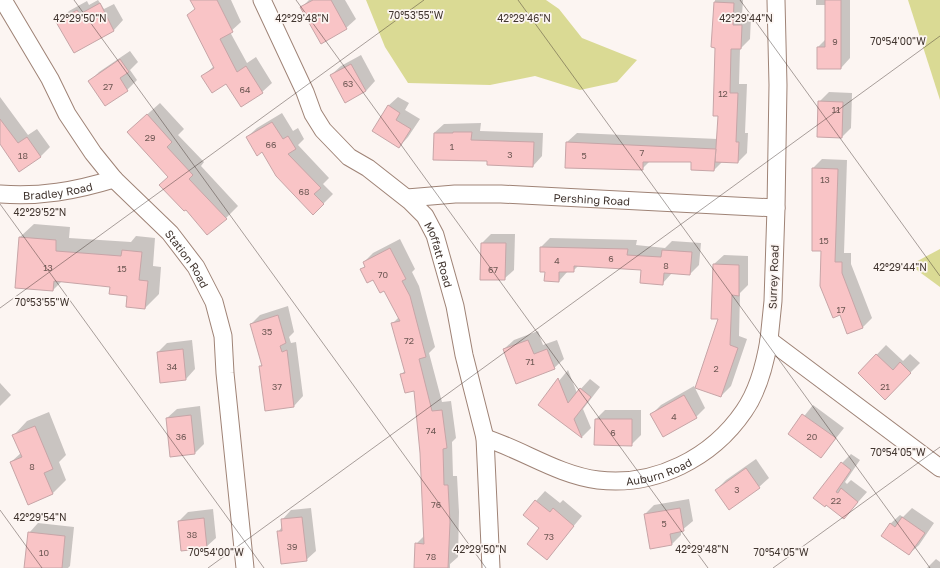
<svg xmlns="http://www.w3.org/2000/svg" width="940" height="568" viewBox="0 0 940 568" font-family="'Golos Text',sans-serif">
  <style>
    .green { fill: #dada94 }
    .shadow { fill: #0003 }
    .building { fill: #f9c4c6; stroke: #c7a5a7 }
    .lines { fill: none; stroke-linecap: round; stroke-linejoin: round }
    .street-casing { stroke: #9f8376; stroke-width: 19 }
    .street { stroke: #fff; stroke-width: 17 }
    .ticks { fill: none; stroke: #40342e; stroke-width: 1; stroke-opacity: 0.45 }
    .labels { text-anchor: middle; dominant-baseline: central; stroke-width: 3.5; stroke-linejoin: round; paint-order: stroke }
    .number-label { font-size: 9px; fill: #6e5854 }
    .street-label { font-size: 11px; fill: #40342e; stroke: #fcf5f2 }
    .ticks-label { font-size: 10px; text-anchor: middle; fill: #40342e; stroke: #fcf5f2; stroke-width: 3.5; stroke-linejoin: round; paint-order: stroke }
  </style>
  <rect width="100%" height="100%" fill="#fcf5f2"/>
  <g class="green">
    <polygon points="366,0 546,0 559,9 582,38 637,60 617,82 580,90 535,76 490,85 408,83 385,47"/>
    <polygon points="908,0 940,0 940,100"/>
    <polygon points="940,249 940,287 910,265"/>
  </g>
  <g class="shadow">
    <polygon points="98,0 104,9 114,4 123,20 114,30 74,52 59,21 69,11 87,1 89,5"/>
    <polygon points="197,0 231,0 241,22 230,32 247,63 256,57 272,83 262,92 241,106 226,83 202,77 214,66"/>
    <polygon points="309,0 345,0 356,19 346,28 301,8"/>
    <polygon points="715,0 743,0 742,15 751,16 750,39 740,49 739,84 747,84 745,133 748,133 747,153 738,162 723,161 714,170 692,161 650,161 642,169 567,142 577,133 718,139 719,115 716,47 712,47"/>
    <polygon points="816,0 850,0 850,58 841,68 818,47 826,39 826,5 816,5"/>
    <polygon points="130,51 138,62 130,70 137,80 127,90 105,105 90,81 99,72"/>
    <polygon points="361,55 375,81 366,91 331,75 341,66"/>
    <polygon points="829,92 852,93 851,128 842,137 819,102"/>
    <polygon points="0,97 28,135 37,129 50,147 40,157 0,142"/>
    <polygon points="398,97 409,103 405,110 420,119 408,137 399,147 388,106"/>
    <polygon points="160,103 184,129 178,135 204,162 201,166 238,206 226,218 186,208 141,120"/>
    <polygon points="282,113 293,131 298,128 304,139 298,145 329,178 323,184 333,194 323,204 247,137 257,128"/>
    <polygon points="481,123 480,131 543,133 542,156 533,166 488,160 434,133 444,124"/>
    <polygon points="822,159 847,160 844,253 851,253 851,264 872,318 863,327 848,333 822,251 813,168"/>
    <polygon points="34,224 70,227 69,238 131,242 136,236 155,238 153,266 161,267 159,294 145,308 111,286 62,281 53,290 20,237"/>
    <polygon points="491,234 515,234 514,270 504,279 481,279 482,243"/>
    <polygon points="550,238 637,240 636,245 665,248 672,241 701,243 699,265 690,274 672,273 662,284 642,269 579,265 573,271 568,271 559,281 546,271 541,247"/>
    <polygon points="400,239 415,269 412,272 419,286 435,347 429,353 442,402 451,401 456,438 452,442 453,476 457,476 459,512 458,557 450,564 450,568 415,568 416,544 425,535 421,453 415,390 401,374 405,371 393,323 399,317 385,290 361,270 366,265 364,262 373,253"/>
    <polygon points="724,255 748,256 748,285 740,293 739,336 747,339 731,386 721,396 720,318 714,264"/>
    <polygon points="288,306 294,332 289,337 291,343 296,342 303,396 294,406 260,366 263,364 251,324 260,315"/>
    <polygon points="538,331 543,345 557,340 564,359 554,368 504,349 514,340"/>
    <polygon points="192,340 195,369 186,379 158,352 167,343"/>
    <polygon points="886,345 903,361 910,354 920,363 885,398 859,373"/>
    <polygon points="568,370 577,393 590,379 600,387 583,409 591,428 582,437 539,405"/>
    <polygon points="0,383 11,395 0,406"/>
    <polygon points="694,386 705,408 696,417 652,414 661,405"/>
    <polygon points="813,405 844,428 821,457 790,434"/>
    <polygon points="200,406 204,444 195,453 167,418 177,409"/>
    <polygon points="605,410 641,410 641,435 631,445 596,419"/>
    <polygon points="49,412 66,455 59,462 66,480 53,493 11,462 21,453 14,435 27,421"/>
    <polygon points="851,454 860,460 845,482 847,484 851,480 867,492 844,518 827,504 842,463"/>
    <polygon points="756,459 769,478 759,487 716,490 726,480"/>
    <polygon points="545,491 560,503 563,500 582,516 547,558 536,501"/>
    <polygon points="689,499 693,521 681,531 681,535 672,544 645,514 654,505"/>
    <polygon points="311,508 316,551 306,560 278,532 282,527 282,520 291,510"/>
    <polygon points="912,508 934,523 919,545 909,554 890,524 900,515 903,517"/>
    <polygon points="213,509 216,538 206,547 179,521 188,512"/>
    <polygon points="38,523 74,527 70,566 68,568 25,568 29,533"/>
    <polygon points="936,559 940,562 940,568 927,568"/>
  </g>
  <g class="building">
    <polygon points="190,0 217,0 233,32 220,39 237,72 246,66 263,93 241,107 226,84 212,93 201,76 214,68 187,15 195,9"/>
    <polygon points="313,0 331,0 347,29 321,44 300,7"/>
    <polygon points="825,0 841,0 841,69 817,69 817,47 825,47"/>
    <polygon points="714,2 734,3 733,25 742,25 741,49 731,49 730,93 738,93 736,142 739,142 738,163 715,162 718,116 713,116 715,48 711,47"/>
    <polygon points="100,3 114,31 74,53 56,22 77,10 80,14"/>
    <polygon points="120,59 129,72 120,78 128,91 105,106 88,81"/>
    <polygon points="351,64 366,91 345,103 330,75"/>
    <polygon points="818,101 843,102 842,138 817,137"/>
    <polygon points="388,105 400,113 396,120 411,129 399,148 372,131"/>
    <polygon points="147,114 172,142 167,147 193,175 189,179 227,219 207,235 186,210 184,211 159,185 168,177 127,132"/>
    <polygon points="0,119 18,143 27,137 41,157 19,172 0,144"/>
    <polygon points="272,122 283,139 288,136 296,149 288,154 321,188 314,194 324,204 313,215 276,176 262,152 257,156 246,137"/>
    <polygon points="453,132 472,132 471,140 534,142 533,167 487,165 487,161 433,160 434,133 453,133"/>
    <polygon points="566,142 716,149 714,171 691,170 691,162 643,162 643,170 565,168"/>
    <polygon points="812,168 838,169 835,262 842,262 842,273 863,328 847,334 840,315 833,318 820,286 821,251 812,251"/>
    <polygon points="19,237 56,240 56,251 121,256 122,250 142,252 139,280 148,281 145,309 126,307 127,296 109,294 110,287 54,281 53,291 15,288"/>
    <polygon points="481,243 506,243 505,280 480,280"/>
    <polygon points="540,247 628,249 627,255 661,257 662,250 692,252 690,275 664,273 663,285 640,283 641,270 574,266 574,272 559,272 559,282 544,281 545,272 540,272"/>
    <polygon points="390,248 406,279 402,281 410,296 426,357 419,359 432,411 442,410 447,448 443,449 444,485 448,485 450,522 448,568 414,568 415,543 424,544 420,453 414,391 405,393 400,374 405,373 391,323 400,321 384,291 380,293 373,280 367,283 360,269 365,267 363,262"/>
    <polygon points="713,264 739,265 739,296 732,295 730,345 738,348 721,397 695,388 718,319 711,319"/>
    <polygon points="278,315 286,343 280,346 282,352 287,350 294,407 265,411 259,366 262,366 250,324"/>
    <polygon points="528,340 534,354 547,349 555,369 516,384 503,349"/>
    <polygon points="183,349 186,380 160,383 157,352"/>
    <polygon points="876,354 893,370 900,362 911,373 885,400 858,373"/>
    <polygon points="558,378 568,403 580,388 591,397 574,419 582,438 538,405"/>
    <polygon points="684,395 697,418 663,437 650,414"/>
    <polygon points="802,414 836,438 821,458 788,434"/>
    <polygon points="191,415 195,454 170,457 166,418"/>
    <polygon points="595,419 632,419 632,446 594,445"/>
    <polygon points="35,426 53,469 44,473 53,494 28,505 10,462 22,457 12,435"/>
    <polygon points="841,462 851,470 836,492 838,493 841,488 858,502 844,519 826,505 825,507 813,498"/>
    <polygon points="746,468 760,488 729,510 715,490"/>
    <polygon points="535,500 550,512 553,508 574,526 547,560 527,544 539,528 523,515"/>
    <polygon points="680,508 684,531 670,534 672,545 650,549 644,514"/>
    <polygon points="302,517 307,561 281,564 277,531 282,531 281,519"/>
    <polygon points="902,517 925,533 909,555 881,536 890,523 895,527"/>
    <polygon points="204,518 207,548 181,551 178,521"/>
    <polygon points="28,532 65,536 62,568 24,568"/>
  </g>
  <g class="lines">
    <defs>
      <g id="street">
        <path id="s1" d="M3,0L50,79L67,114L93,153L114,179L170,233L196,267L214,302L223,336L225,373L245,568"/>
        <path id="s2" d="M262,0L305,92L313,114L323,130L349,157L368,168L410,201L425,216L435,235L455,306L464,355L485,438L491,568"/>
        <polyline points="776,0 778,85 776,208 773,301 769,340 940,468"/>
        <path id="s3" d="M0,194C40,197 75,191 114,179"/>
        <path id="s4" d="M407,198L455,194H501L776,208"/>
        <path id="s5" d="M485,438C523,450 558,475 598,480C655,487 712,458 744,411C758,391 765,364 769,340"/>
      </g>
    </defs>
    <use href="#street" class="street-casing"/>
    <use href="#street" class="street"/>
  </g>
  <path class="ticks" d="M74,0L486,568M296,0L708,568M518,0L930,568M740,0L940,276M0,204L264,568M0,308L424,0M0,510L42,568M208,568L940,36M773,568L940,447"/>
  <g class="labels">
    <g class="number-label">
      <text x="835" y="41">9</text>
      <text x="348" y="83">63</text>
      <text x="108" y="86">27</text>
      <text x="245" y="89">64</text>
      <text x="723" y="93">12</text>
      <text x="836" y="109">11</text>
      <text x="150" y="137">29</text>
      <text x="271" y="144">66</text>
      <text x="452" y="146">1</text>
      <text x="642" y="152">7</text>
      <text x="510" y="154">3</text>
      <text x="23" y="155">18</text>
      <text x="584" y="155">5</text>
      <text x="825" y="179">13</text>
      <text x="304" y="191">68</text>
      <text x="824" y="240">15</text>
      <text x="611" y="258">6</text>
      <text x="557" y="260">4</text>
      <text x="666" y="265">8</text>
      <text x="48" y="267">13</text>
      <text x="122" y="268">15</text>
      <text x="493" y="269">67</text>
      <text x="383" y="274">70</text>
      <text x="841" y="309">17</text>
      <text x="267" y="331">35</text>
      <text x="409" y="340">72</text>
      <text x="530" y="361">71</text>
      <text x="172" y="366">34</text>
      <text x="716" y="368">2</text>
      <text x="277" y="386">37</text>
      <text x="885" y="386">21</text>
      <text x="674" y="416">4</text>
      <text x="431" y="430">74</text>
      <text x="613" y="432">6</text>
      <text x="181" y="436">36</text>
      <text x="812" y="436">20</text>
      <text x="32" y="466">8</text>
      <text x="737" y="489">3</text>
      <text x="836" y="500">22</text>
      <text x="436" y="504">76</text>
      <text x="664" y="523">5</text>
      <text x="192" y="534">38</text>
      <text x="549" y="536">73</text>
      <text x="292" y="546">39</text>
      <text x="44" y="552">10</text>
      <text x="431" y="556">78</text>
    </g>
    <g class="street-label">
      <text stroke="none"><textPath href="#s3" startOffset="58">Bradley Road</textPath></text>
      <text stroke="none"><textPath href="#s4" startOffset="185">Pershing Road</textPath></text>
      <text stroke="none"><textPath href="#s2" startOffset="319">Moffatt Road</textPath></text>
      <text stroke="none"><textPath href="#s1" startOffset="320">Station Road</textPath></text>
      <text transform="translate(773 277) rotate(-88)">Surrey Road</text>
      <text stroke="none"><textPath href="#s5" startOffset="183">Auburn Road</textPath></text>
    </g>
  </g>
  <g class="ticks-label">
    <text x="416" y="19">70°53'55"W</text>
    <text x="80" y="22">42°29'50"N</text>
    <text x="302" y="22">42°29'48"N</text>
    <text x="524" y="22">42°29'46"N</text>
    <text x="746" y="22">42°29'44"N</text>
    <text x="898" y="45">70°54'00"W</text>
    <text x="40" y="216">42°29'52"N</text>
    <text x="900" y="271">42°29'44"N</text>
    <text x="42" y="306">70°53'55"W</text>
    <text x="898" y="456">70°54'05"W</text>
    <text x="40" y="521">42°29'54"N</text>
    <text x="480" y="553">42°29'50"N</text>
    <text x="702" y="553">42°29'48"N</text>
    <text x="216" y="556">70°54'00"W</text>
    <text x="781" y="556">70°54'05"W</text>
  </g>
</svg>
